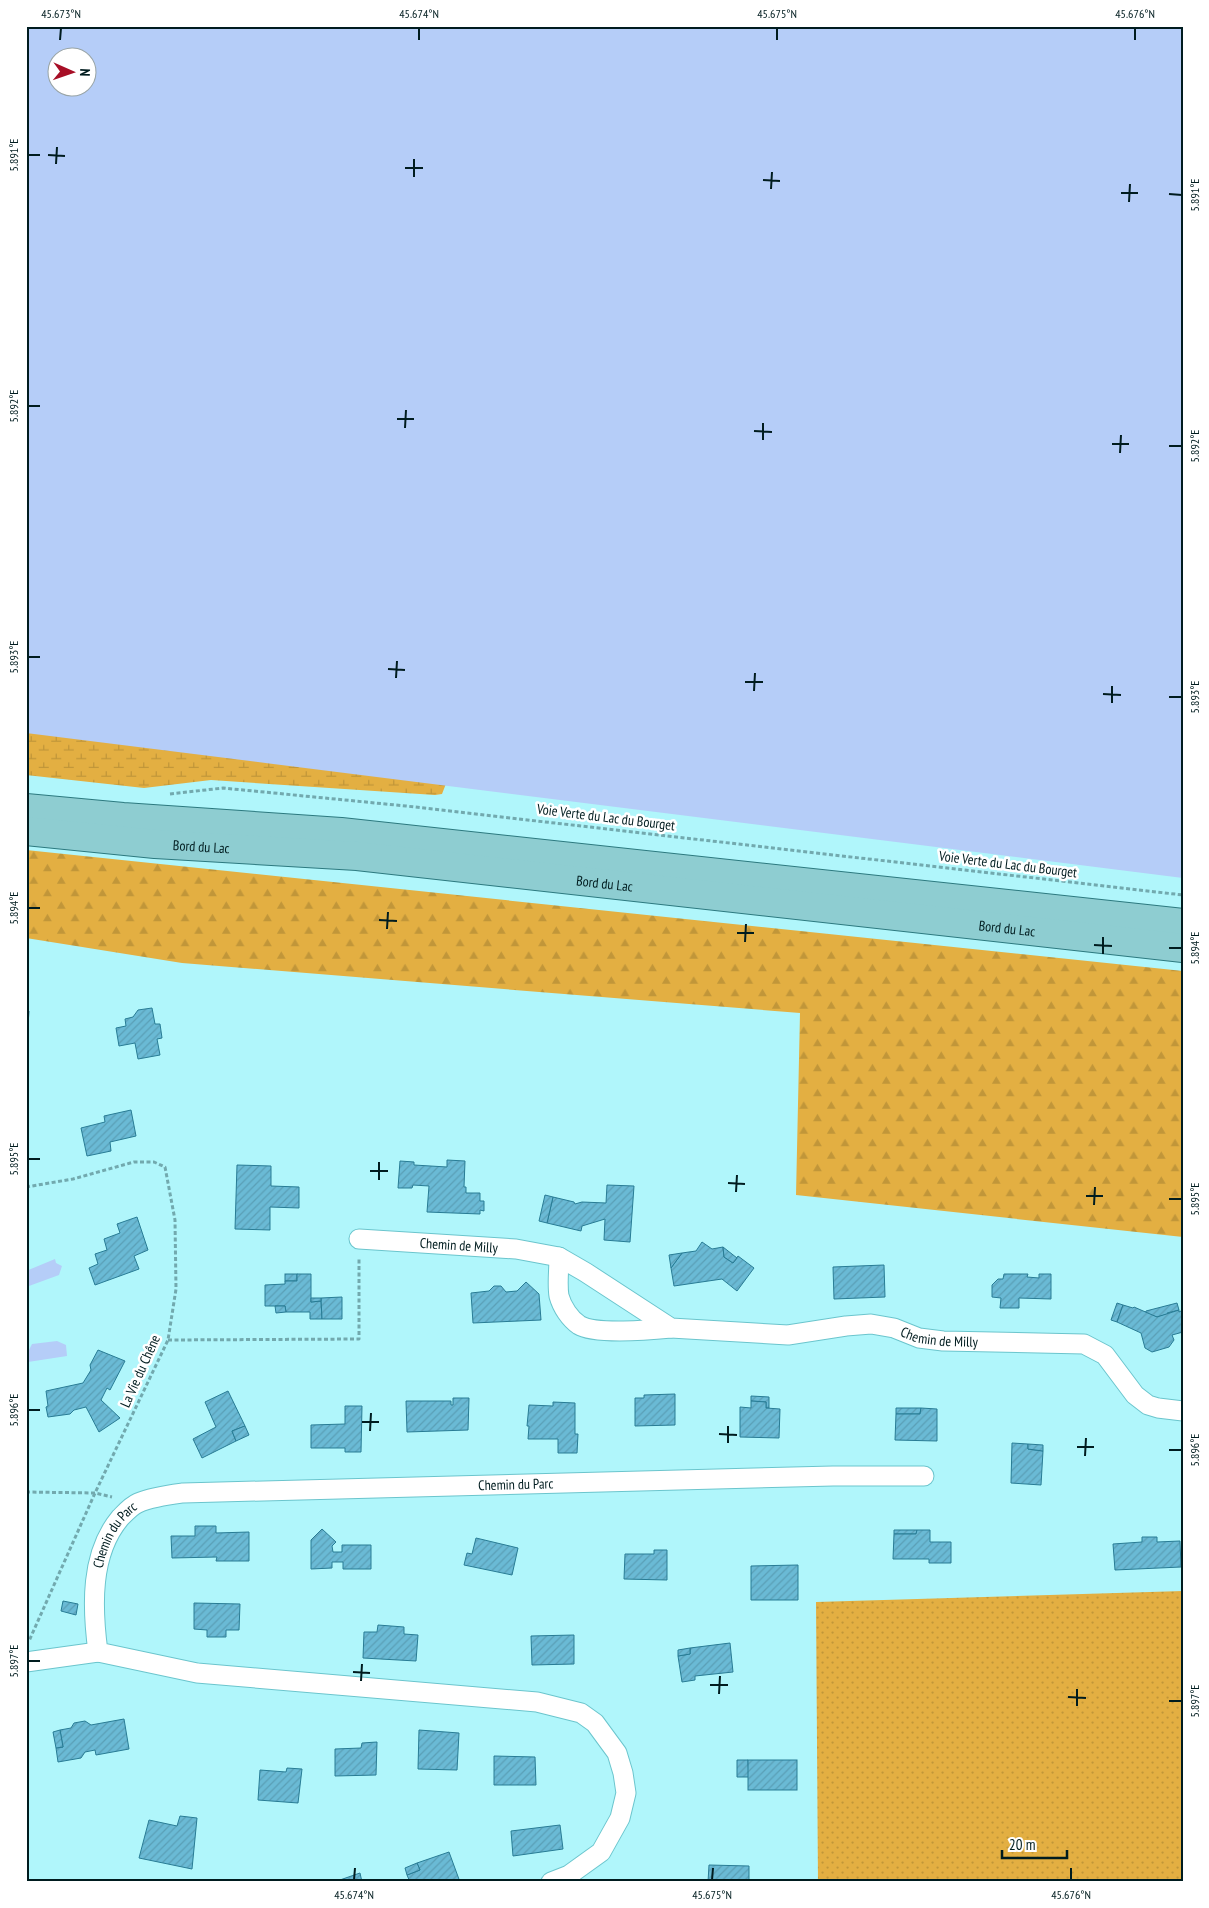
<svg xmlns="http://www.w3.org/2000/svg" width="1209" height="1908" viewBox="0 0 1209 1908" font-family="'PT Sans Narrow',sans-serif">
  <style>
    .grass { fill: url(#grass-dots) }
    .forest { fill: url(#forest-firs) }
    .wetland { fill: url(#wetland-marsh) }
    .water { fill: #b5cdf8; fill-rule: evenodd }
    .building { fill: url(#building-hatch); stroke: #287c95 }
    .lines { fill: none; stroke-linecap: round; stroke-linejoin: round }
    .street-casing { stroke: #6bc5cd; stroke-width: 21 }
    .primary-casing { stroke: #2c797f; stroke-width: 30 }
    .path { stroke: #72a9ae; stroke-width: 3; stroke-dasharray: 4 2.5; stroke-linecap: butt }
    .street { stroke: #fff; stroke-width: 19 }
    .primary { stroke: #8ecdd1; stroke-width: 28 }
    .ticks { fill: none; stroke: #001c1f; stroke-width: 2 }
    .labels { text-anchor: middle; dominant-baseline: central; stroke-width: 5; stroke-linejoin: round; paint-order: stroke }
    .street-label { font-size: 14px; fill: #001c1f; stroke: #fff }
    .neatline { fill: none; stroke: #001c1f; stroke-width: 2 }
    .ticks-label { font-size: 12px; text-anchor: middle; fill: #001c1f }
  </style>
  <defs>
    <pattern id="grass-dots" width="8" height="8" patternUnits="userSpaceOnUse" patternTransform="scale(1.25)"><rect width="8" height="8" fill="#e3af42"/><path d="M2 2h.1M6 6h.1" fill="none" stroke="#c19639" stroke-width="1.8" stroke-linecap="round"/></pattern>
    <pattern id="forest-firs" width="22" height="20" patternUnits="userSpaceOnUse" patternTransform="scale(1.25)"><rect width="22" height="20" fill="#e3af42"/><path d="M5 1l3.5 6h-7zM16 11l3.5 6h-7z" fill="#c19639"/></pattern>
    <pattern id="wetland-marsh" width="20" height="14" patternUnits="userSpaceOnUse" patternTransform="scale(1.25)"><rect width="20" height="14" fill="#e3af42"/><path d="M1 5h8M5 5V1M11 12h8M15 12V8" fill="none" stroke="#c19639"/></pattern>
    <pattern id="building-hatch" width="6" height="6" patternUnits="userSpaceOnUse" patternTransform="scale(1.25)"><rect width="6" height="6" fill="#6abad5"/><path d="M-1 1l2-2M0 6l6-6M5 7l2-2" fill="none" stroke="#5a9fb6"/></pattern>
  </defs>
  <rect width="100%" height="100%" fill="#b0f6fb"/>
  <polygon class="grass" points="1183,1591 1183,1882 818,1882 816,1602"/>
  <polygon class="forest" points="26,850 1183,971 1183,1237 796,1195 800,1013 182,963 26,938"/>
  <polygon class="wetland" points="26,705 456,758 442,794 435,795 211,780 144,788 26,775"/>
  <g class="water">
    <path d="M26,26H1183V878L26,733ZM58,58H88V88H58Z"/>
    <polygon points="55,1259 56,1263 62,1266 59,1275 29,1286 26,1271"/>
    <polygon points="57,1341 66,1345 67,1356 28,1362 27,1354 32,1344"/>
  </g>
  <g class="building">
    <polygon points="152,1008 155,1024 160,1024 162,1038 157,1039 160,1055 138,1059 135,1043 119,1046 116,1028 126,1026 125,1019 133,1017 138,1010"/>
    <polygon points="26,1011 29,1011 27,1039 26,1039"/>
    <polygon points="131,1110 136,1136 110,1142 111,1151 87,1156 81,1128 105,1122 104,1116"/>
    <polygon points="447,1160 465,1161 464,1187 466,1187 466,1193 480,1193 480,1201 484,1201 484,1211 480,1210 480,1214 427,1212 429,1186 413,1185 412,1188 398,1188 400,1161 414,1162 414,1165 447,1167"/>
    <polygon points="237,1165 271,1166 271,1186 299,1187 299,1208 270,1207 270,1230 235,1229"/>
    <polygon points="607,1185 634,1186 630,1242 604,1240 605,1219 582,1226 581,1231 547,1223 553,1197 574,1202 575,1204 582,1202 606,1203"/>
    <polygon points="545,1195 553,1197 547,1223 539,1221"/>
    <polygon points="137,1217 148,1250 134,1256 139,1269 95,1285 89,1268 98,1264 95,1254 107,1250 104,1239 120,1233 117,1224"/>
    <polygon points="702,1242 712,1249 723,1247 724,1257 733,1263 738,1256 754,1268 737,1291 722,1279 674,1286 671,1268 682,1253 696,1251"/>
    <polygon points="723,1247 737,1258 733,1263 724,1257"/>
    <polygon points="682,1253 671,1268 669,1255"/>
    <polygon points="884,1265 885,1297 834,1299 833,1267"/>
    <rect x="285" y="1274" width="12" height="7"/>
    <polygon points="297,1274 311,1274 311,1302 321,1301 322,1319 310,1319 310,1312 286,1312 285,1306 265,1306 265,1285 285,1284 285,1281 297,1281"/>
    <polygon points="1004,1274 1028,1274 1027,1277 1039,1278 1039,1274 1051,1274 1051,1299 1019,1298 1019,1308 1000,1308 1001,1298 992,1297 992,1285 998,1279 1003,1279"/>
    <polygon points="526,1282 539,1294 541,1320 473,1323 471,1293 489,1291 494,1286 501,1286 506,1292 517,1291"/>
    <polygon points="342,1297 342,1319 322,1319 321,1298"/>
    <polygon points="311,1298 321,1298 321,1301 311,1302"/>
    <polygon points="1117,1303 1123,1305 1117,1322 1111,1320"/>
    <polygon points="1177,1303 1179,1310 1167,1313 1168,1314 1157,1317 1145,1313 1146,1311"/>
    <polygon points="1123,1305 1133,1308 1134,1307 1157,1317 1179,1310 1179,1312 1183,1310 1183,1332 1172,1335 1174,1340 1169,1347 1152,1352 1145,1348 1141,1333 1117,1322"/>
    <polygon points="275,1306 285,1306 286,1312 276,1313"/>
    <polygon points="98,1350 125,1361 110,1390 107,1388 101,1400 120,1418 99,1432 86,1407 74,1410 70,1414 48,1417 46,1407 48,1406 46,1391 83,1383 91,1370 90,1365"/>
    <polygon points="228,1391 245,1426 232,1431 236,1441 202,1458 193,1439 216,1427 205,1402"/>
    <polygon points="675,1394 675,1425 635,1426 635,1398 644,1398 644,1395"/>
    <polygon points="751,1396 769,1397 769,1408 766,1408 766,1402 751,1401"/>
    <polygon points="453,1398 469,1398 468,1430 407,1432 406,1401 451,1401 451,1405 453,1405"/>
    <polygon points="751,1401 766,1402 766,1408 780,1409 779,1438 740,1437 740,1407 751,1408"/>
    <polygon points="553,1402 575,1403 575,1434 578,1434 577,1453 558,1453 558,1439 528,1439 529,1426 527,1426 529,1405 553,1406"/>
    <polygon points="345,1406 362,1406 361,1452 345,1452 345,1448 311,1448 311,1425 345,1424"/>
    <polygon points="896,1408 921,1408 920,1414 896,1414"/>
    <polygon points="921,1408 937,1409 937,1441 895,1440 896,1414 920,1414"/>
    <polygon points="245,1426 249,1435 236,1441 232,1431"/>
    <polygon points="1012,1443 1028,1444 1028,1449 1043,1451 1041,1485 1011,1483"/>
    <polygon points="1028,1444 1043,1445 1043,1451 1028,1449"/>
    <polygon points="195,1526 216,1526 216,1533 249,1532 249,1561 216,1561 217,1557 172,1558 171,1536 195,1536"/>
    <polygon points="322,1529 336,1542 332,1546 333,1552 342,1552 342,1545 371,1545 371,1569 343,1569 343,1562 332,1562 332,1568 311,1569 311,1540"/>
    <polygon points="894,1530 917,1530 916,1534 894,1534"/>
    <polygon points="917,1530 930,1530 930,1542 951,1542 951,1563 929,1563 929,1559 893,1559 894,1534 916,1534"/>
    <polygon points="1142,1537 1157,1537 1157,1542 1180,1541 1181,1567 1115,1570 1113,1544 1142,1542"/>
    <polygon points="476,1538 518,1548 512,1575 464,1565 467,1553 472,1554"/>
    <polygon points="654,1550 667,1550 667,1580 624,1579 625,1554 654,1554"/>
    <polygon points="798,1565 798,1600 751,1600 751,1566"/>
    <polygon points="63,1601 78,1604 76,1615 61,1611"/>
    <polygon points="194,1603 240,1604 239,1630 226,1630 226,1637 207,1637 207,1630 194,1629"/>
    <polygon points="378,1625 404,1627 404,1634 418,1635 416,1661 363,1658 364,1632 377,1632"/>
    <polygon points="574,1635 574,1664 532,1665 531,1636"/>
    <polygon points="730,1643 733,1672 695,1676 695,1680 682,1682 678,1656 690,1654 690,1648"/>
    <polygon points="690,1648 690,1654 678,1656 678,1650"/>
    <polygon points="124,1719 129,1749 96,1755 95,1750 85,1752 81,1758 58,1762 56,1748 63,1747 60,1730 71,1728 74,1723 85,1721 91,1725"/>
    <polygon points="60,1730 63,1747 56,1748 53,1732"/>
    <polygon points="419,1730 459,1733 457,1770 418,1769"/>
    <polygon points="377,1742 376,1775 335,1776 335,1749 361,1748 362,1743"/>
    <polygon points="494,1756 535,1757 536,1785 494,1785"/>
    <polygon points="737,1760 748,1760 749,1777 737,1777"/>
    <rect x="748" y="1760" width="49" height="30"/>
    <polygon points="287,1768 302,1769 298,1803 258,1800 260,1770 286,1772"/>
    <polygon points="180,1816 197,1818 192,1869 139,1858 149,1820 177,1826"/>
    <polygon points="560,1825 563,1849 513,1856 511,1831"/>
    <polygon points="449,1852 460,1882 410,1882 407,1875 420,1870 417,1863"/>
    <polygon points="417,1863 420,1870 407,1875 405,1868"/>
    <polygon points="709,1865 749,1866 749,1882 708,1882"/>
    <polygon points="360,1873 362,1882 337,1882 337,1881"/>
  </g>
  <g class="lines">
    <defs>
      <g id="street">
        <path id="s1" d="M359,1239L516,1249L559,1257L585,1272L671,1328L788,1335L846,1326L871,1324L894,1328L919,1338L943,1341L1084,1344L1105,1355L1135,1395L1148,1405L1158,1408L1183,1411"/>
        <path d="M559,1257C559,1270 557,1284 559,1296C562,1307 570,1319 579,1325C595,1335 651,1330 671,1328"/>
        <polyline points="26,1662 98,1652"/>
        <path id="s2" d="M551,1882L569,1875L601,1852L620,1818L626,1793L623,1773L617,1753L595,1723L581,1713L537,1702L197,1673L98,1652C92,1607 90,1554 120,1518C125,1513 131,1506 138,1503C152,1497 168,1495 183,1493L833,1476H924"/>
      </g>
      <g id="primary">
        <polyline points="26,808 123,817 341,832 1183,923"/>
        <path id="s3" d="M26,831L155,844L357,856L1183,948"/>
      </g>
    </defs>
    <use href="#street" class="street-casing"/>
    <use href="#primary" class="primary-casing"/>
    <g class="path">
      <polyline points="170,794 223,788 406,806 1183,895"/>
      <polyline points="26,1187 73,1179 134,1162 154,1162 165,1167 175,1220 176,1289 168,1340 95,1493 29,1641"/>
      <polyline points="168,1340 359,1339 359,1259"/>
      <polyline points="26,1492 95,1493 112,1497"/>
    </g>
    <use href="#street" class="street"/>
    <use href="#primary" class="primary"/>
  </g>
  <path class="ticks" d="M60,40L61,28M419,40V28M777,40V28M1135,40V28M28,155H40M48,155L65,156M56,164L57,147M405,168H423M414,177V159M763,180L780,181M771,189L772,172M1121,193H1138M1169,194L1182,195M1129,202L1130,184M28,406H40M397,419H414M405,428L406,410M754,431L772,432M763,440V423M1112,444H1129M1169,446H1182M1120,453L1121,435M28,657H40M388,669L405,670M396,678L397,661M745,682H763M754,691L755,673M1103,694L1121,695M1169,697H1182M1112,703V686M28,908H40M379,920L397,921M387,929L388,912M737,933H754M745,942L746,924M1094,945L1112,946M1169,948H1182M1103,954V937M28,1159H40M370,1171H388M379,1180V1162M728,1183L745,1184M736,1192L737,1175M1086,1196H1103M1169,1199H1182M1094,1205L1095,1187M28,1410H40M362,1422H379M370,1431L371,1413M719,1434L737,1435M728,1443V1426M1077,1447H1094M1169,1450H1182M1085,1456L1086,1438M28,1661H40M353,1672L370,1673M361,1681L362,1664M710,1685H728M719,1694L720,1676M1068,1697L1086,1698M1169,1701H1182M1077,1706V1689M354,1880L355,1868M712,1880L713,1868M1071,1880V1868"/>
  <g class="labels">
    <g class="street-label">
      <text transform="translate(606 817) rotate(7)">Voie Verte du Lac du Bourget</text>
      <text stroke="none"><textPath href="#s3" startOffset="176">Bord du Lac</textPath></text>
      <text transform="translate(1008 864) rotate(7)">Voie Verte du Lac du Bourget</text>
      <text stroke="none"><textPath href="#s3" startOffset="581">Bord du Lac</textPath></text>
      <text stroke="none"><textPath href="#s3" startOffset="986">Bord du Lac</textPath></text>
      <text stroke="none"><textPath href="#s1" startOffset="100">Chemin de Milly</textPath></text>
      <text stroke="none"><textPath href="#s1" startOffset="605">Chemin de Milly</textPath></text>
      <text transform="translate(140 1371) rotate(-66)">La Vie du Chêne</text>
      <text stroke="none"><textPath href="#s2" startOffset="1249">Chemin du Parc</textPath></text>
      <text stroke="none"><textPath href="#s2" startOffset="829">Chemin du Parc</textPath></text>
    </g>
  </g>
  <rect width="1209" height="1908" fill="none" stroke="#ffffff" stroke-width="55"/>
  <g transform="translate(72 72) rotate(92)"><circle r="24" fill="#ffffff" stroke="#99a4a5"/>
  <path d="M0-4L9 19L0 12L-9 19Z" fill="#a70e26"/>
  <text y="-8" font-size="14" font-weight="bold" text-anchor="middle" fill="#001c1f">N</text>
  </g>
  <path d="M1002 1850v8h65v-8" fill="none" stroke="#001c1f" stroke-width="2.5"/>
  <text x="1009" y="1850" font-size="15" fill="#001c1f" stroke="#ffffff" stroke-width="4" paint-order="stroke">20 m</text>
  <rect x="28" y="28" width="1154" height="1852" class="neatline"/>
  <g class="ticks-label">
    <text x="61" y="18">45.673°N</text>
    <text x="419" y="18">45.674°N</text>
    <text x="777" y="18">45.675°N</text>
    <text x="1135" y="18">45.676°N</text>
    <text transform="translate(14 155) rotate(-90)" y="4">5.891°E</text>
    <text transform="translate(1195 195) rotate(-90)" y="4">5.891°E</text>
    <text transform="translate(14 406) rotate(-90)" y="4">5.892°E</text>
    <text transform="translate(1195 446) rotate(-90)" y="4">5.892°E</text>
    <text transform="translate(14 657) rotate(-90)" y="4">5.893°E</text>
    <text transform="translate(1195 697) rotate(-90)" y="4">5.893°E</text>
    <text transform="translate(14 908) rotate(-90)" y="4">5.894°E</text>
    <text transform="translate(1195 948) rotate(-90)" y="4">5.894°E</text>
    <text transform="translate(14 1159) rotate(-90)" y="4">5.895°E</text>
    <text transform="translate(1195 1199) rotate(-90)" y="4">5.895°E</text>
    <text transform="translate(14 1410) rotate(-90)" y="4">5.896°E</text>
    <text transform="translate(1195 1450) rotate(-90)" y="4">5.896°E</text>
    <text transform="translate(14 1661) rotate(-90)" y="4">5.897°E</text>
    <text transform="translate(1195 1701) rotate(-90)" y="4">5.897°E</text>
    <text x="354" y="1899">45.674°N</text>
    <text x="712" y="1899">45.675°N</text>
    <text x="1071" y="1899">45.676°N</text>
  </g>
</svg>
